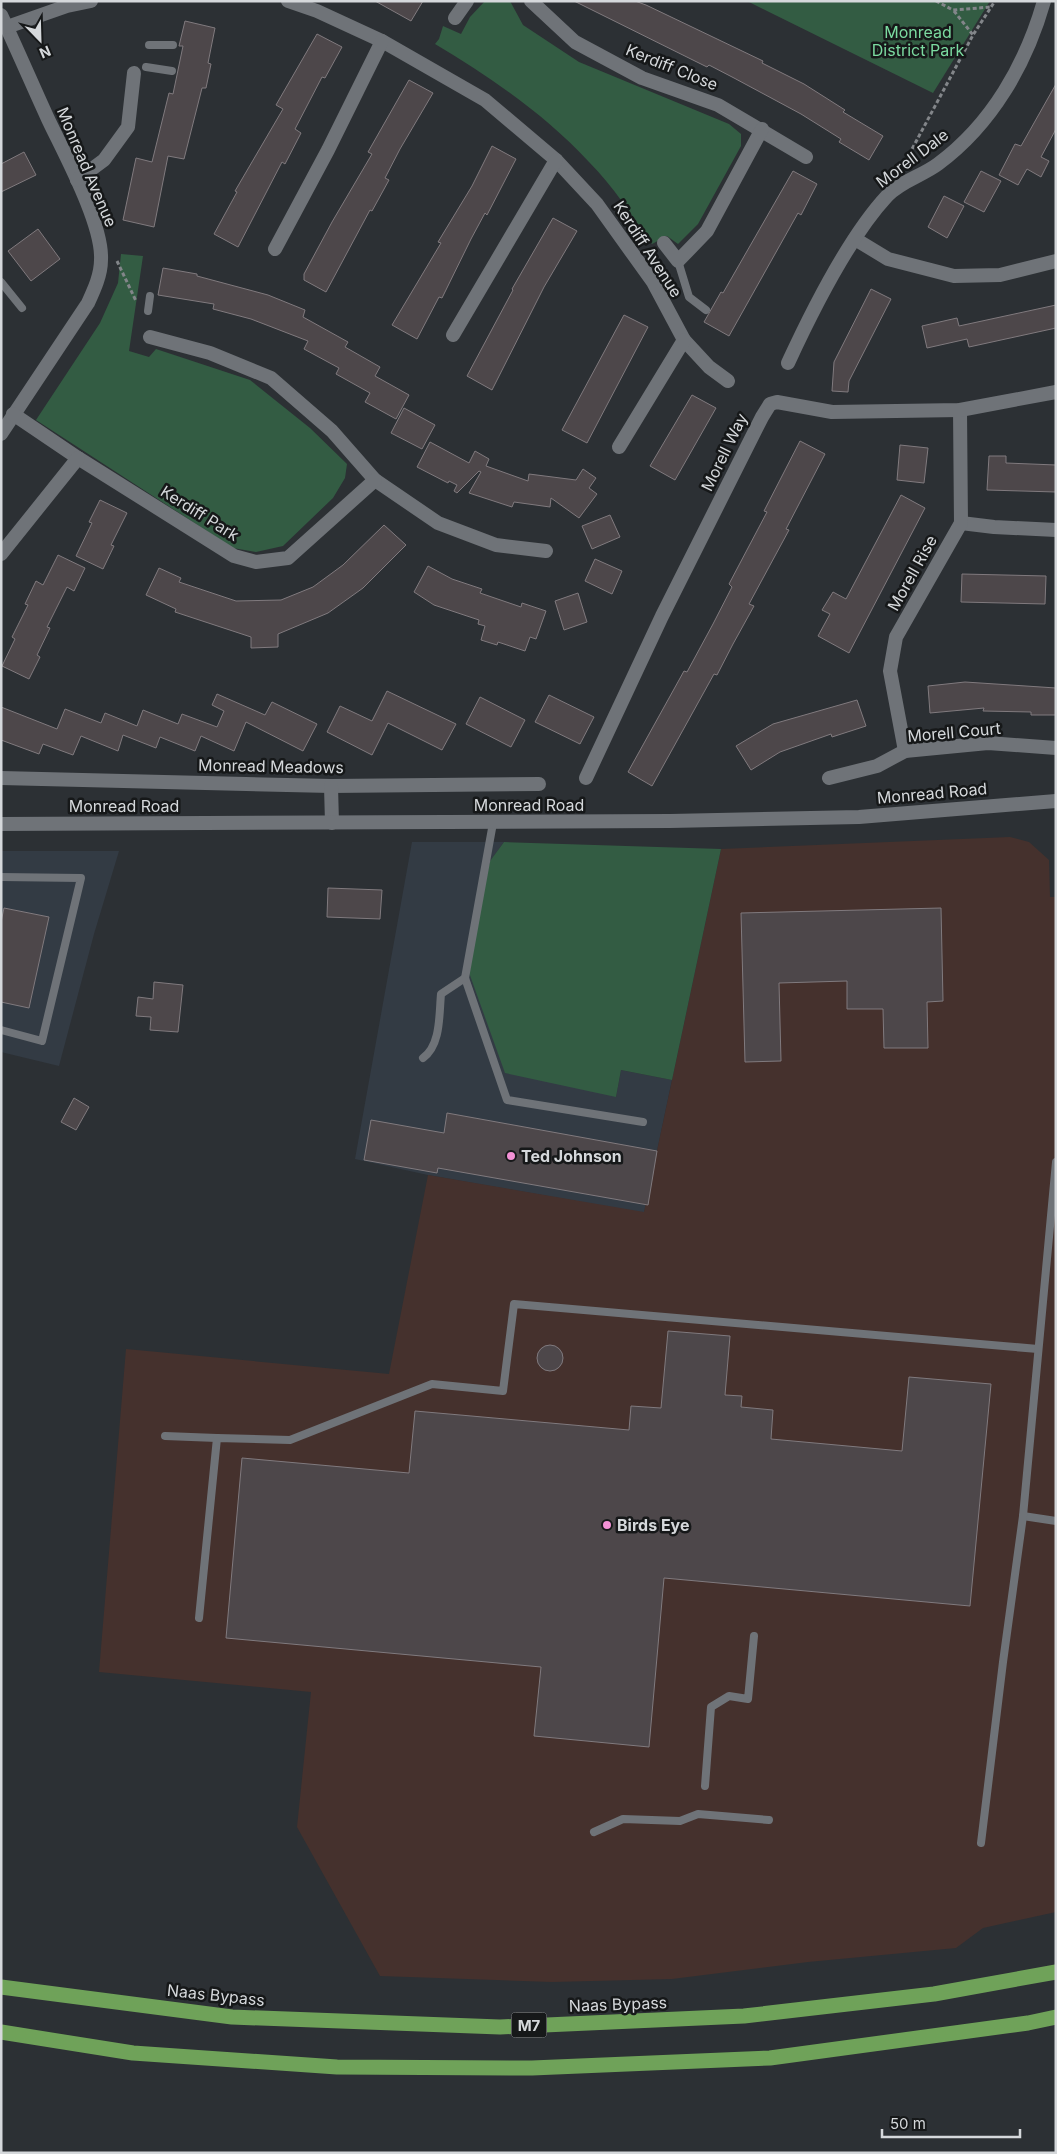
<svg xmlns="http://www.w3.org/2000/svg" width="1057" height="2154" viewBox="0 0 1057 2154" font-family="Inter,sans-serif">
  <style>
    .built { fill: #333b44 }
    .industrial { fill: #45312d }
    .green { fill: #335c43 }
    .building { fill: #4d474a; stroke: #807a7e }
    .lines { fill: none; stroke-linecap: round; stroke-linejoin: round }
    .path { stroke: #83868a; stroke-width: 3; stroke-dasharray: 4 2.5; stroke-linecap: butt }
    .service { stroke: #6f7378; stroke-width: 8 }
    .minor { stroke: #6f7378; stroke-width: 14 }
    .tertiary { stroke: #6f7378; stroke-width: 14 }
    .motorway { stroke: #6fa259; stroke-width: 15 }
    .poi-dot { fill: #f391d5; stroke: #161819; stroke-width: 2 }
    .labels { text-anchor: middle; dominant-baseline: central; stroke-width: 5; stroke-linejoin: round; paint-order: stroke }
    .shield { fill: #161819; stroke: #9c9ea1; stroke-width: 1 }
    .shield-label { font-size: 15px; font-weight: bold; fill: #d5d8db }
    .park-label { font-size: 16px; fill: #7bdaa0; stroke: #161819 }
    .street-label { font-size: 16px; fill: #d5d8db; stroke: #161819 }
    .poi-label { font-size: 16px; font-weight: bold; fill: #d5d8db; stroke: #161819; text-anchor: start }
  </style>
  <rect width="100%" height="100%" fill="#2c3034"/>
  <g class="built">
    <polygon points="412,842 504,842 488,864 616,1097 621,1070 672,1080 644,1213 428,1175 355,1159"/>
    <polygon points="1,851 119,851 94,934 59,1066 1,1052"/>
  </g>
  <polygon class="industrial" points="1010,837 1029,842 1049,860 1050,897 1056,897 1056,1912 983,1928 956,1948 808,1962 672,1979 552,1982 380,1976 297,1827 311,1692 99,1672 126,1349 389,1374 428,1175 644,1212 721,849"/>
  <g class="green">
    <path d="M485,1H510L523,25L579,62L729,124L741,134V146L698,224L678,244L667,236L652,244C632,216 613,186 589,162C545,114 490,77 435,44L439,39L443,26L461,34L470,17Z"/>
    <polygon points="747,1 990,1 933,93"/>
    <polygon points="121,254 143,256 129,351 149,357 156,349 250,380 310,428 347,464 345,478 333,498 283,546 256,552 233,548 36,420 100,323 118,283"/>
    <polygon points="504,842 721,849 672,1080 621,1070 616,1097 505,1073 467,967 490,861"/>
  </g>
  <g class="building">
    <polygon points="375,1 423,1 411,21"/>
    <polygon points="574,1 635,1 646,5 763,61 762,63 804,84 845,110 843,112 883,136 869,160 839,142 841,139 801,114 734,78 709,65 707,67"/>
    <polygon points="185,21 215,28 208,63 211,64 206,88 202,88 184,159 168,156 154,227 123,220 136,158 152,162 169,93 173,94 183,46 179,46"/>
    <polygon points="317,34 342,47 325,78 322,77 295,129 301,133 285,164 282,162 238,247 214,234 237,192 235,191 283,109 276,105"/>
    <polygon points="409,80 433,93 400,149 385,178 389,180 372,211 370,210 326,292 304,280 304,274 332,222 372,154 368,152"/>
    <polygon points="1056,84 1056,129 1041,157 1049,161 1041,177 1027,169 1018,185 999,175 1015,144 1021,146"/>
    <polygon points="492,146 516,159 487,215 485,213 471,239 442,298 439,297 417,339 392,325 441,243 438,242 472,186"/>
    <polygon points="24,152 36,175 1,192 1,164"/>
    <polygon points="793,171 817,184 801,215 798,213 729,336 704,322 721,292 723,293"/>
    <polygon points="981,171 1001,181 984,212 964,202"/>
    <polygon points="944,196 964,206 947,238 928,227"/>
    <polygon points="553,218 577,231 544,287 492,390 467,376 513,290 512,289"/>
    <polygon points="38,229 60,259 31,281 8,251"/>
    <polygon points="163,268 197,274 197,276 268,295 305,310 303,317 348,342 345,347 380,367 375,376 409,395 396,419 365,402 370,393 336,374 339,368 304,349 308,341 251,319 213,309 214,304 158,295"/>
    <polygon points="871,289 891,299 849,381 848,392 832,391 834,362"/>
    <polygon points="1056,305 1056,328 969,347 967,339 927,348 922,326 957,318 959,326"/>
    <polygon points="624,315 648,327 587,443 562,430"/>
    <polygon points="692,395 716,408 675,480 650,466"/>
    <polygon points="404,408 435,425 422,449 391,433"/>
    <polygon points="800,441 825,454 786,529 789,530 749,604 754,606 733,644 717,675 714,674 652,786 628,772 684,671 687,672 713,624 732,587 729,584 767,512 764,511"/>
    <polygon points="430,442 469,463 475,451 489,459 486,466 528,481 529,474 576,480 583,469 596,478 589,488 597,494 579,518 551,498 550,507 514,502 512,507 469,493 481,472 479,471 457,493 454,491 457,485 449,481 448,483 417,467"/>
    <polygon points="900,445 928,448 924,483 897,480"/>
    <polygon points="989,456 1006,456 1006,463 1056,465 1056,492 987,490"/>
    <polygon points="901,495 925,508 849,653 818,636 830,614 822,610 833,592 846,599"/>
    <polygon points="100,500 127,513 111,545 114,546 103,569 76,556 92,523 89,522"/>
    <polygon points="610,515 620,537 592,549 582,526"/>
    <polygon points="384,525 406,545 363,588 328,613 278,634 278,647 251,648 251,637 175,612 176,609 146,595 159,568 181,578 179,582 236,601 281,600 313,587 343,565"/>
    <polygon points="58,555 85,568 74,591 67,587 47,627 50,628 37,655 40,657 29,679 2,666 15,639 12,637 28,605 25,604 36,581 43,585"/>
    <polygon points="595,559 622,571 612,594 585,581"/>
    <polygon points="428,566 452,579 482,589 480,593 521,607 522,603 546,611 536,639 530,637 525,651 498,642 497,645 481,640 485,626 478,624 479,620 434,605 414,592"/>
    <polygon points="962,574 1046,576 1045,604 961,602"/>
    <polygon points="578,593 587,622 564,630 555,601"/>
    <polygon points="965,682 1056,688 1056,715 1031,715 1031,712 983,711 984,708 930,713 928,686"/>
    <polygon points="387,691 456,724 442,750 388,723 372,755 327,732 340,706 372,721"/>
    <polygon points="217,694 265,715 272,702 317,724 303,751 246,722 234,751 201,736 195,751 160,737 156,748 123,735 118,751 81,736 73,755 43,744 39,754 1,740 1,707 57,729 65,709 101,723 105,713 137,726 143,710 178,724 182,714 217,727 224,711 212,705"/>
    <polygon points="549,695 594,717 580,744 535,722"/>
    <polygon points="480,697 525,720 511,747 466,724"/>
    <polygon points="857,700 866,726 832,737 831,734 780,752 751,770 736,746 773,724"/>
    <polygon points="328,888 382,890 380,919 327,917"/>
    <polygon points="4,908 49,917 29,1008 1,1002 1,922"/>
    <polygon points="941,908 943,1001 927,1002 928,1048 884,1048 883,1009 847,1009 847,981 779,983 781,1061 745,1062 741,913"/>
    <polygon points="154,982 183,985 178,1032 150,1030 151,1017 136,1016 138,997 153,999"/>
    <polygon points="74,1098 89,1107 76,1130 61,1122"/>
    <polygon points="447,1113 657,1151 648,1205 438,1168 437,1173 364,1160 371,1120 444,1133"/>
    <polygon points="668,1331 730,1336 725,1395 742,1396 741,1407 773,1410 771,1439 902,1451 909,1377 991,1384 970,1606 664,1578 649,1747 534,1736 541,1667 226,1638 242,1458 409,1473 415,1411 629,1430 631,1406 661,1408"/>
    <circle cx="550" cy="1358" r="13"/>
  </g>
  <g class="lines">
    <g class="path">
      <polyline points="936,1 953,10 991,7"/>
      <polyline points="954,11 973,35"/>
      <polyline points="903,166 973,35 995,1"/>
      <polyline points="117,261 136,301"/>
    </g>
    <g class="service">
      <polyline points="149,45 173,45"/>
      <polyline points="146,67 172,71"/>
      <polyline points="678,261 689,297 706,310"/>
      <polyline points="1,282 22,308"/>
      <polyline points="148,311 150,296"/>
      <polyline points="493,823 465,978 507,1100 643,1122"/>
      <polyline points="1,877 81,878 42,1041 1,1030"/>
      <path d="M423,1058C441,1045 439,1015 441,994L465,978"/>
      <polyline points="165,1436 217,1438"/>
      <polyline points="1023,1516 1056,1521"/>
      <polyline points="199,1618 217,1438 290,1440 432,1384 503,1391 514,1304 1038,1349"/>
      <polyline points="705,1786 711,1707 729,1696 748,1699 754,1636"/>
      <polyline points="594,1832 623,1819 680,1821 698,1814 769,1820"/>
      <polyline points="981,1843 1003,1662 1023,1516 1056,1162"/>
    </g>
    <g class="minor">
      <polyline points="288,1 317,11 382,41 485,100 556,160 597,204 653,282 684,340 709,367 728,381"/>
      <polyline points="531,1 575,42 642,78 718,105 806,157"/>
      <path d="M1,15C17,49 32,84 48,119C64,153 103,224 101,260C101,275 94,290 88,303L1,434"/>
      <polyline points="455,18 467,1"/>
      <polyline points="7,27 67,6 91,1"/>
      <polyline points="77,180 104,160 128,127 134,73"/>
      <polyline points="855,239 888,259 954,276 1000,275 1056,261"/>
      <polyline points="664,243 678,261 707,231 762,129"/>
      <polyline points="275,249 328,150 382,41"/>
      <polyline points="453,335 556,160"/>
      <polyline points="150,337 210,353 271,378 332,431 375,480 438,523 496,545 546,551"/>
      <path d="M788,363C812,311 848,238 887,196C901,181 922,176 938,164C992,124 1026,64 1044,1"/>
      <polyline points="13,414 78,458 234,556 256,562 288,558 375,480"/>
      <polyline points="619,447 684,340"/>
      <polyline points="961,523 994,527 1056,530"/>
      <polyline points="1,554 78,458"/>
      <polyline points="905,751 890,671 896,637 961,523 960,410"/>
      <polyline points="1,778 331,786 539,784"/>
      <polyline points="586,778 662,616 762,417 770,404 777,402 832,412 960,410 1056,392"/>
      <polyline points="829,778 877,766 905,751 988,743 1056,748"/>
      <polyline points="331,786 332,823"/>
    </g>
    <polyline class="tertiary" points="1,824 670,821 859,817 1056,801"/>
    <g class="motorway">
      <polyline points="1,1987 232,2017 500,2027 744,2016 934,1994 1056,1972"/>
      <polyline points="1,2032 133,2053 337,2067 532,2068 770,2058 1028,2023 1056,2017"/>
    </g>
  </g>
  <g class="poi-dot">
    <circle cx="511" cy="1156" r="5"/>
    <circle cx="607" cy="1525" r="5"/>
  </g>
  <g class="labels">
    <rect class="shield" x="511.5" y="2012.5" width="35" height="25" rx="4"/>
    <g class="shield-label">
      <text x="529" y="2025">M7</text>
    </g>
    <g class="park-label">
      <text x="918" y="32">Monread<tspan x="918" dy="18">District Park</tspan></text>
    </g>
    <g class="street-label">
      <text transform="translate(672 67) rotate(22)">Kerdiff Close</text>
      <text transform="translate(912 158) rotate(-37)">Morell Dale</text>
      <text transform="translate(87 167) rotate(67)">Monread Avenue</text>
      <text transform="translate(648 249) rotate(57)">Kerdiff Avenue</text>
      <text transform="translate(724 452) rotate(-64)">Morell Way</text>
      <text transform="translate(200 513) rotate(32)">Kerdiff Park</text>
      <text transform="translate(912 573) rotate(-61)">Morell Rise</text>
      <text transform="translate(954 732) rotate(-5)">Morell Court</text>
      <text transform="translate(271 766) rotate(1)">Monread Meadows</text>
      <text transform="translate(932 793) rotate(-5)">Monread Road</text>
      <text x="529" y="805">Monread Road</text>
      <text x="124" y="806">Monread Road</text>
      <text transform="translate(216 1995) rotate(6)">Naas Bypass</text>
      <text transform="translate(618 2004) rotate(-2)">Naas Bypass</text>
    </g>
    <g class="poi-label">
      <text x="521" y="1156">Ted Johnson</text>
      <text x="617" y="1525">Birds Eye</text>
    </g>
  </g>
  <rect width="1057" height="2154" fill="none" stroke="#d5d8db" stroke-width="5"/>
  <g transform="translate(40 40) rotate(157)" stroke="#161819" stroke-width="4" paint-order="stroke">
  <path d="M0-4L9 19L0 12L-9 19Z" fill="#d5d8db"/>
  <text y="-8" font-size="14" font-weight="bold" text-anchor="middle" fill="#d5d8db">N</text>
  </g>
  <path d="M882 2129v8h138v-8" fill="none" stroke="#d5d8db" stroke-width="2.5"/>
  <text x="890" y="2129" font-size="15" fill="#d5d8db" stroke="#161819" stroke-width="4" paint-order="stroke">50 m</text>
</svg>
